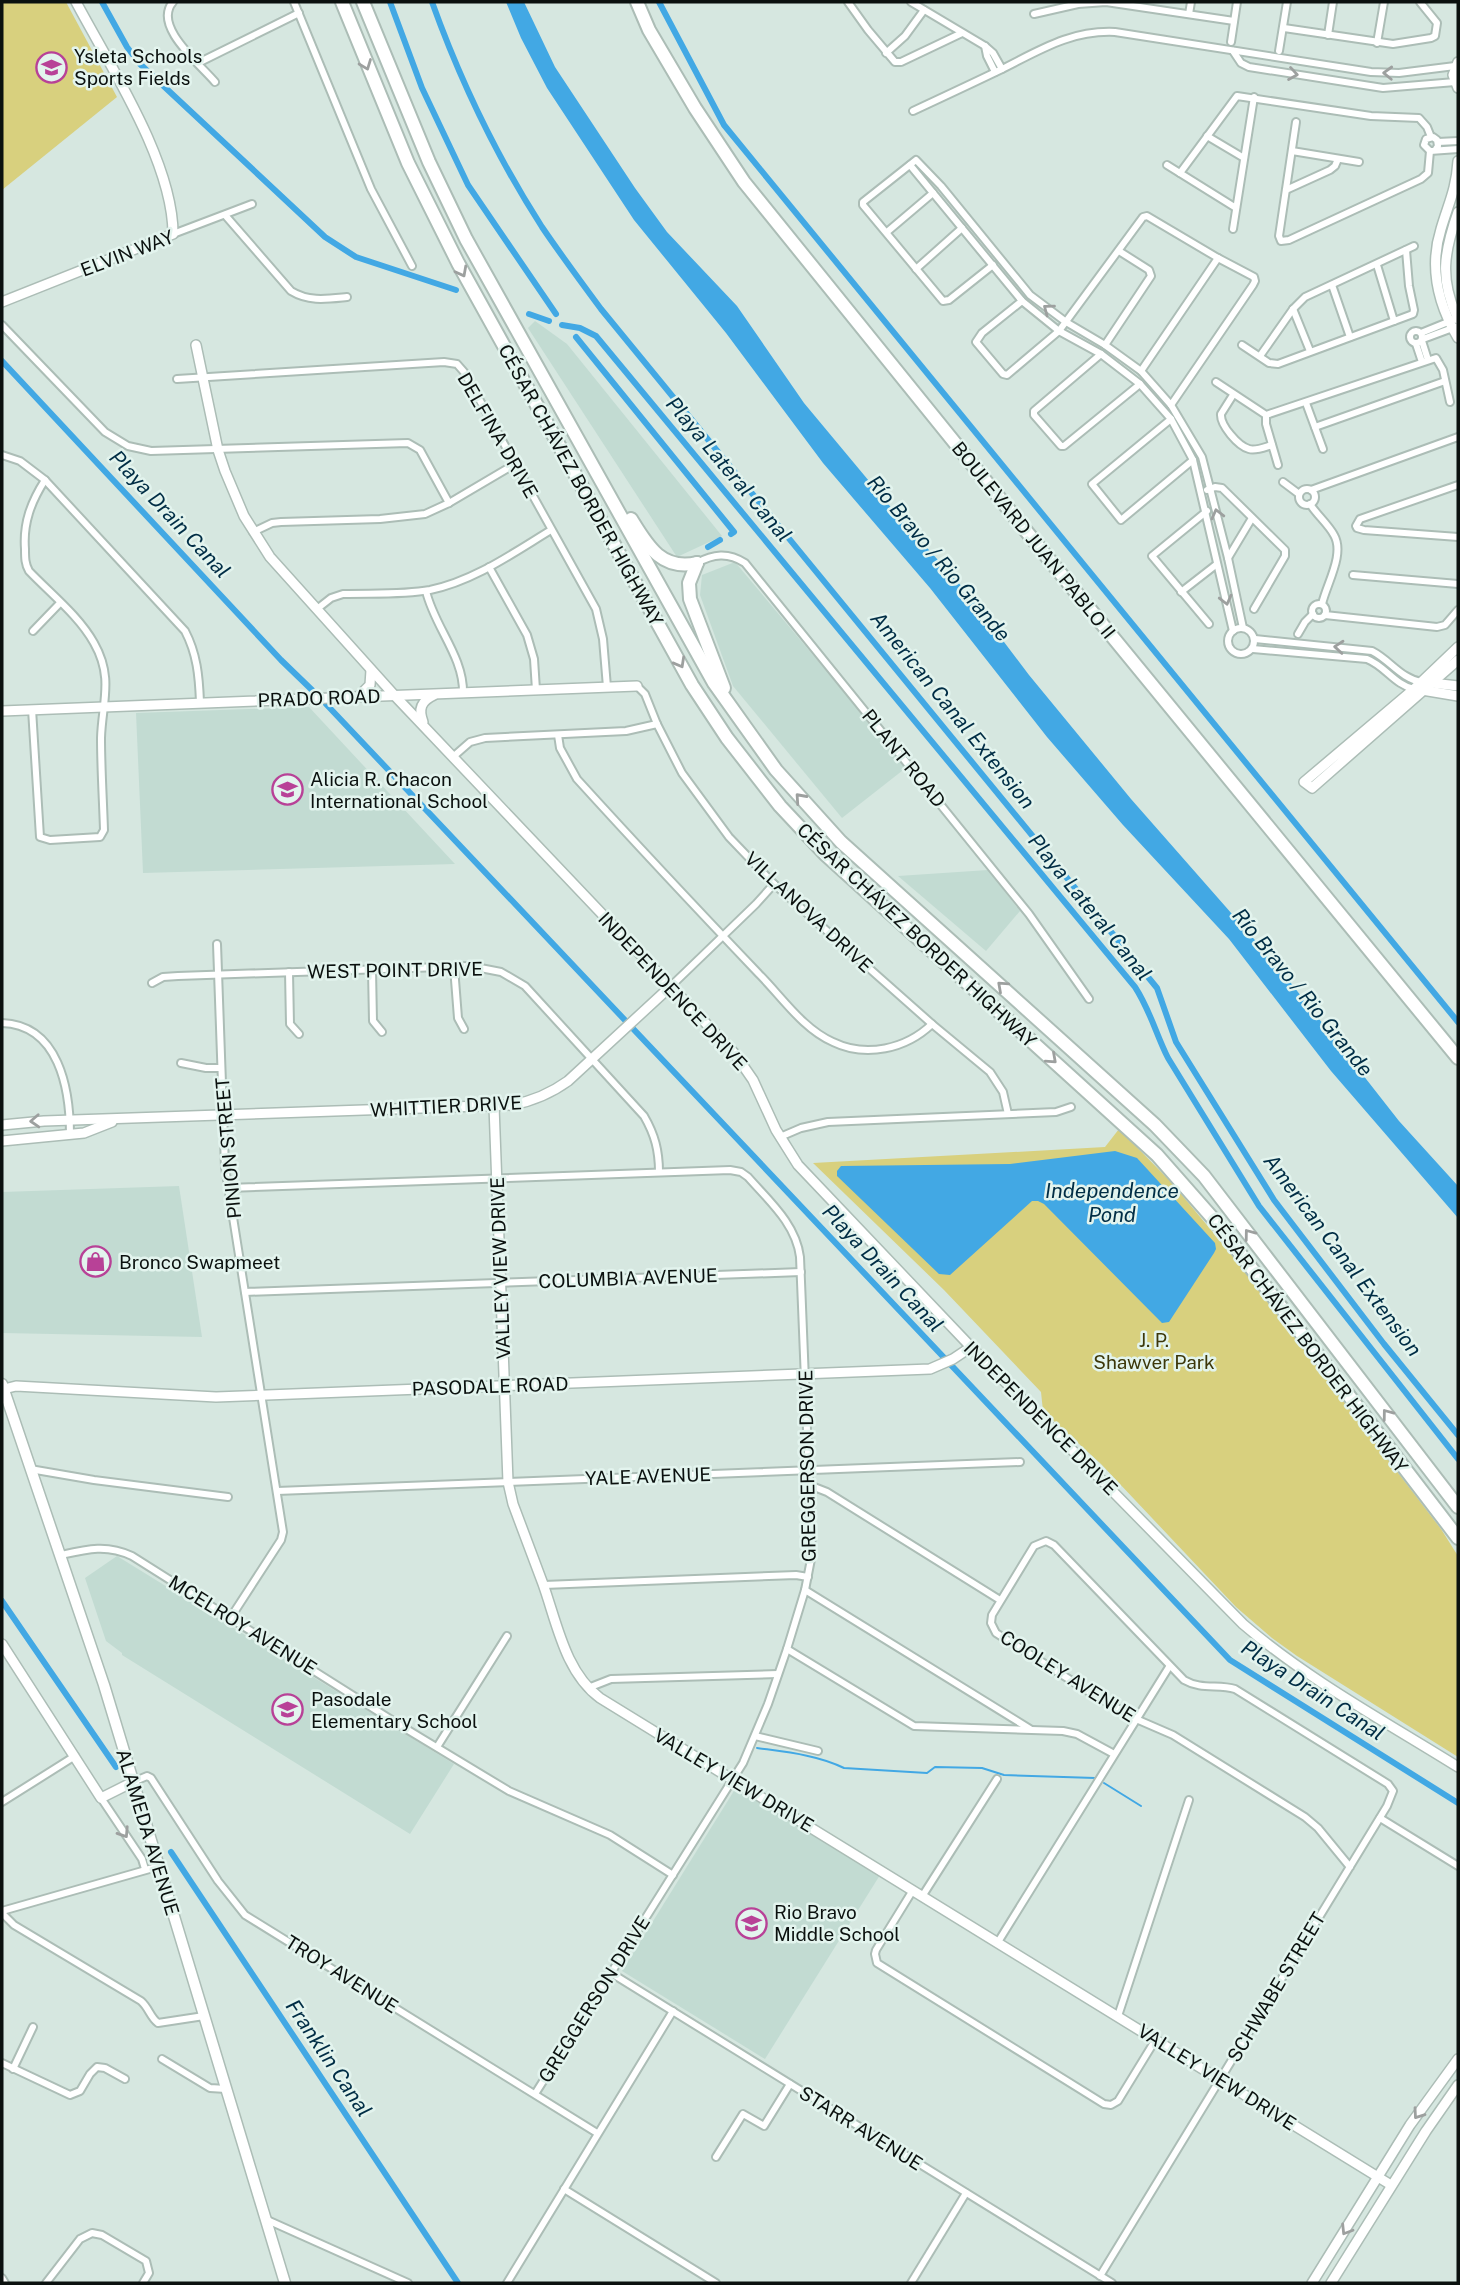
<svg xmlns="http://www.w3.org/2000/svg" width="1460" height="2285" viewBox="0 0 1460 2285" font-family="'Public Sans',sans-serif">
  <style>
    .built { fill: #c2dbd2 }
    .green { fill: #d8d07e }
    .water { fill: #42a8e4 }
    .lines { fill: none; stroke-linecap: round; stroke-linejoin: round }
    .stream { stroke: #42a8e4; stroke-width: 2 }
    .canal { stroke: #42a8e4; stroke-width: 6 }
    .street-casing { stroke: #acbdb6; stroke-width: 10 }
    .secondary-casing { stroke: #acbdb6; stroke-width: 12 }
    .primary-casing { stroke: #acbdb6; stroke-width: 13 }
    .highway-casing { stroke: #acbdb6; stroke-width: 16 }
    .street { stroke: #fff; stroke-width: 6 }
    .secondary { stroke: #fff; stroke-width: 9 }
    .primary { stroke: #fff; stroke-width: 10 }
    .highway { stroke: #fff; stroke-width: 12 }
    .oneway { stroke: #9da09f }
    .labels { text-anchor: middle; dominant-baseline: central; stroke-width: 5; stroke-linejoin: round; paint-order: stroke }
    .poi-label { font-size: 19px; fill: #0b110f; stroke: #e3f4ee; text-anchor: start }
    .street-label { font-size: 19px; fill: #0b110f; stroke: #e3f4ee }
    .park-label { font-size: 19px; fill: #3c3709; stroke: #e3f4ee }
    .water-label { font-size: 21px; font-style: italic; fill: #002d45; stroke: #e3f4ee }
  </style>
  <rect width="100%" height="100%" fill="#d6e7e0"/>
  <g class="built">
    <polygon points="535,321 567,344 722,536 677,557 528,328"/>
    <polygon points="735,562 907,767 842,818 733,686 700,595 702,575"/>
    <polygon points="309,707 455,864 143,873 136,713"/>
    <polygon points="988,870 1020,911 986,951 898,876"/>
    <polygon points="179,1186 202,1337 2,1333 2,1192"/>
    <polygon points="117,1556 454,1764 410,1834 122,1655 122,1653 106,1641 85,1578"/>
    <polygon points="737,1786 880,1875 765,2059 622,1971"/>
  </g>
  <g class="green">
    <polygon points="2,2 66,2 117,97 2,190"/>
    <polygon points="1119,1129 1171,1182 1231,1254 1441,1529 1458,1556 1458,1757 1297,1656 1272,1638 1236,1607 1101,1464 1043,1411 1041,1392 944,1290 813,1163 1105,1147"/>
  </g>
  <g class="water">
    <polygon points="506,2 524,2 555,67 635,188 667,232 737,306 804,403 894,511 964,589 1029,675 1131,799 1276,964 1399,1121 1458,1186 1458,1218 1331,1071 1229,939 1123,825 1047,737 930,588 823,463 726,333 634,220 547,88 521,38"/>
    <polygon points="1115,1151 1137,1158 1215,1243 1216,1249 1214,1253 1169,1322 1162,1323 1044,1204 1038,1201 1032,1201 950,1275 939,1274 837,1176 837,1171 841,1166 1010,1164"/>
  </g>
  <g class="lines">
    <g class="stream">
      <path d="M757,1748C786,1752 818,1755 844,1768L927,1773L935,1767L982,1768L1004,1775L1095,1778"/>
      <polyline points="1104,1783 1141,1806"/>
    </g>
    <g class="canal">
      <polyline points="102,2 127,47 140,64 325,237 356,257 456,290"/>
      <polyline points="390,2 422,88 468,185 556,314"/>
      <path d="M432,2C460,80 497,157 542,227C561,255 581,282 601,309L1157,988L1176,1042L1274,1200L1384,1344L1458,1435"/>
      <polyline points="659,2 724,125 1458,1022"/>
      <polyline points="529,314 549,321"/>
      <path d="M562,325L580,328L596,336L1135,987C1150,1010 1156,1034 1168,1058L1259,1206L1458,1459"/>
      <polyline points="576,337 734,532 731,534"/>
      <polyline points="2,361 281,660 312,690"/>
      <polyline points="708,547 720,540"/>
      <polyline points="326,704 1230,1660 1458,1803"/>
      <polyline points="2,1601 116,1767"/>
      <polyline points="171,1852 458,2283"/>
    </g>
    <defs>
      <g id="street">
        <path d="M173,2C152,26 200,64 215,82"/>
        <polyline points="294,2 371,189 412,266"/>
        <polyline points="848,2 868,30 895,62 901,62 962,33"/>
        <polyline points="911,2 985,46 993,53 1002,69"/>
        <polyline points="1034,14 1078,4 1106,2 1234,21"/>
        <polyline points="1189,14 1191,2"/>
        <polyline points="1284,28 1393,44 1431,38 1435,36 1437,23 1420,2"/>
        <polyline points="1328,35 1333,2"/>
        <polyline points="1231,42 1237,2"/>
        <polyline points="1377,43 1384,2"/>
        <polyline points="985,46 987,56 995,72"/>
        <polyline points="1233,51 1241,63 1249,67 1383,88 1455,82"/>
        <polyline points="1279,51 1287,2"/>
        <polyline points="886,53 905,36 924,10"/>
        <polyline points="198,63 299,13"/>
        <path d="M913,111C943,97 973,83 1002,69C1040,50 1071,30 1115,32L1371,72L1399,73L1455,66"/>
        <polyline points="1296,122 1279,236 1281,241 1289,240 1421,179 1428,173 1430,151"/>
        <polyline points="1207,136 1244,158"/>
        <polyline points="1438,142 1458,141"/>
        <polyline points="1436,149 1438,146 1437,140 1433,137 1426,139 1424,145 1430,151 1458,149"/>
        <polyline points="1292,151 1359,162"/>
        <polyline points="910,165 1022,301 1059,331 1101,354 1140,384 1171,419 1193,460 1233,631"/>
        <polyline points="1167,165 1236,208"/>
        <polyline points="1180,173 1237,96 1371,116 1419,118 1427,127 1431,137"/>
        <polyline points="1286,190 1330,170 1335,166 1338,159"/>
        <path d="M225,215L291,291C309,302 327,299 347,297"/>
        <polyline points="1233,229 1254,97"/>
        <polyline points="887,232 933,193"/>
        <polyline points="173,234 252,204"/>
        <polyline points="993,265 949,300 943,301 863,205 863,202 916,160 941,186 1030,295 1066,322 1105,345 1141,371 1171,405 1202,457 1228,558 1243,628"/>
        <polyline points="1377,265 1394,321"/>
        <polyline points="916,269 962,228"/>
        <polyline points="1332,285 1350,337"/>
        <polyline points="1022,301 982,333 976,342 1003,374 1007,375 1059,331 1143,217 1147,216 1218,258 1254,277 1255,281 1253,285 1171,405"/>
        <polyline points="1293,309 1310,351"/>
        <polyline points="2,325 105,432 128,446 151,451 408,443 420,450 449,503"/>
        <circle cx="1416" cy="337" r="6"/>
        <polyline points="1421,333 1453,320"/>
        <polyline points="1423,339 1458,326"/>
        <polyline points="1422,341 1428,360"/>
        <polyline points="1416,344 1422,362"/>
        <polyline points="1105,345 1151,276 1149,270 1119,251"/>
        <polyline points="1242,345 1269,363 1278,364 1413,314 1414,310 1409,286 1406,250"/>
        <polyline points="1101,354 1034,411 1034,415 1061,446 1064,446 1140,384"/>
        <polyline points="1260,356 1293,309 1305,297 1414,246"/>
        <polyline points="1141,371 1218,258"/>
        <polyline points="177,379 444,362 457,364 464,372 596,609 603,639 607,687"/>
        <polyline points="1216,382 1266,415 1436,358 1443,370 1450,402"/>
        <path d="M1233,395L1221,414C1220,425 1238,446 1249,449C1256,451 1265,447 1272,445"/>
        <polyline points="1306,403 1323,449"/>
        <polyline points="1266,415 1266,424 1278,465"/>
        <polyline points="1171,419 1092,484 1121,520 1193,460"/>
        <polyline points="1315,427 1445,381"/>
        <path d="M2,455L20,461L45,480L185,631C197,654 199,676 200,702"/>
        <polyline points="1283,482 1299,494"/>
        <polyline points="1458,485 1360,519 1356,526 1357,528 1364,530 1458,537"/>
        <circle cx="1307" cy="497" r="8"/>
        <polyline points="1207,490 1215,487 1222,488 1285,550 1285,556 1254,609"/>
        <polyline points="1311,490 1458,437"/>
        <path d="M1310,504C1317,515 1328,524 1334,535C1345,554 1327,583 1322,604"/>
        <polyline points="1207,511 1152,556 1209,624"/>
        <polyline points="253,532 272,523 281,522 380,519 425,514 449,503 515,464"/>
        <polyline points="1228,558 1252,518"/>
        <path d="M697,563C713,554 728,552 745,563L1029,914L1089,999"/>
        <polyline points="489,567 527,635 534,659 536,690"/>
        <polyline points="1353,575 1458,584"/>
        <path d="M426,591C434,626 464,657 463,693"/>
        <polyline points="1181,592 1217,564"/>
        <circle cx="1319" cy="611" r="7"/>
        <path d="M317,609L331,598L343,594C371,593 402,595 430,590C474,581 513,553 551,530"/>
        <polyline points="1325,615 1437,627 1445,625 1458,610"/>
        <circle cx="1241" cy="641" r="13"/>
        <polyline points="33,631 60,603"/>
        <polyline points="1298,634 1305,622 1313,614"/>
        <path d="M1255,639L1372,651C1390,660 1401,679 1422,682"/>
        <path d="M1253,649L1367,659C1385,666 1395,685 1414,689"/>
        <polyline points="637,686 645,694 657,724 682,773 729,837 774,884 932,1024 990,1072 1003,1092 1008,1114"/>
        <path d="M32,709L40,837L50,840L100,837L104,830C103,799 101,768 101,738C102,703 114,678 94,643C79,616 51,594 29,571C25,564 25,558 25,549C23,523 31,502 45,480"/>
        <path d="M558,735L560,748L577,779C637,845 698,910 759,974C782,997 803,1029 833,1042C866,1058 906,1049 932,1024"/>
        <polyline points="454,756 470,742 485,738 626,731 657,724"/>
        <polyline points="217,944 225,1167 283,1532 281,1540 231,1617"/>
        <polyline points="454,967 458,1018 464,1029"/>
        <polyline points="372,970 373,1021 382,1032"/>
        <polyline points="289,972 290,1024 299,1034"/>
        <path d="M152,983L163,977L178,976L470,966L501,972L525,986L644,1116C655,1135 659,1151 659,1172"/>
        <polyline points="671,986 756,904 774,884"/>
        <path d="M2,1023C59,1025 70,1089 70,1135"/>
        <polyline points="181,1063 206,1068 221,1068"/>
        <polyline points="780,1137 801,1128 828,1122 1056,1112 1071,1107"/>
        <path d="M228,1188L730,1170L741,1172L748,1177C769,1201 796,1224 800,1257L812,1554L805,1590L787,1649L768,1704L743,1763L535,2094"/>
        <polyline points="245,1292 801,1272"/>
        <polyline points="30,1469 94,1480 228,1497"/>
        <polyline points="809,1485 827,1492 1000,1600"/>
        <polyline points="277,1491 1020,1462"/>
        <path d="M61,1555C87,1549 107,1544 132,1556L398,1724L509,1791L610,1835L673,1875"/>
        <polyline points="544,1585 796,1575 808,1577"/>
        <polyline points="805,1590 1030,1729"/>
        <polyline points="787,1649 914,1726 1063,1731 1077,1734 1114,1754"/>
        <polyline points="588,1688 611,1679 778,1674"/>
        <polyline points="755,1736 818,1751"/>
        <polyline points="437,1747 507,1636"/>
        <polyline points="133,1782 147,1776 151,1778 218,1881 245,1915 597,2133"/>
        <polyline points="101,1798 142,1859 145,1869"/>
        <polyline points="2,1802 75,1756"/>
        <polyline points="1380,1818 1458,1866"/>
        <polyline points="913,1890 876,1950 875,1954 877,1963 1104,2104 1111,2105 1118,2101 1156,2039"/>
        <polyline points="923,1895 997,1779"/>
        <polyline points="2,1911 160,1866"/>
        <path d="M2,1913L14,1925L141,2001C149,2008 150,2017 158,2023L204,2016"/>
        <polyline points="998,1942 1169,1667"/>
        <polyline points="611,1973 1112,2283"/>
        <polyline points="1118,2016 1189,1800"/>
        <polyline points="162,2059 210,2088 226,2089"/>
        <polyline points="2,2063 70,2095 80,2091 90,2074 97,2067 105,2068 125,2079"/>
        <polyline points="13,2069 33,2027"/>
        <polyline points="716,2157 743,2114 764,2126 790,2084"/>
        <polyline points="564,2189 716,2283"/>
        <polyline points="265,2219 408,2283"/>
        <path d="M1100,2276L1387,1806L1393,1791L1388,1784L1235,1689C1218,1684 1201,1690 1184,1680L1054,1545L1046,1541L1034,1546L992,1615L991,1623L996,1633L1091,1693L1136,1719L1173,1735L1305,1817L1318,1828L1350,1867"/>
        <polyline points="2,2278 5,2283"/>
        <polyline points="46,2283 80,2239 92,2233 102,2235 146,2261 149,2273 143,2283"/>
        <polyline points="507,2283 673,2011"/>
        <polyline points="911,2283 966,2193"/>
      </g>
      <g id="secondary">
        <polyline points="1458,62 1453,75 1458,88"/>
        <path d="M1458,161C1456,190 1449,202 1441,229C1429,267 1438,304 1458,338"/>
        <path d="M1458,212C1444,252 1439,279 1458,319"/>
        <path d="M2,302L173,234C173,162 110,66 76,2"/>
        <path d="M196,345L218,450L225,471L244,516L270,557L395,696L735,1054L753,1080L776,1130L798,1165L971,1347L1243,1624C1308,1680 1386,1722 1458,1767"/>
        <polyline points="1458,647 1414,689 1304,782 1312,788 1458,660"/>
        <polyline points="1432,683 1458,686"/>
        <polyline points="1422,690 1458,696"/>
        <polyline points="359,696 370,685 371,670"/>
        <polyline points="2,711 637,686"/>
        <path d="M423,722C418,709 421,701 434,695"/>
        <path d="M494,1106L508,1482L513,1504C523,1530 533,1557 543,1584C557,1623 565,1672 600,1698L1391,2185"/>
        <path d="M2,1125L44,1121L512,1105C533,1101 550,1094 568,1081L671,986"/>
        <polyline points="2,1141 84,1133 112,1122"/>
        <polyline points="4,1389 16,1386 216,1397 930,1369 953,1359 971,1347"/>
        <polyline points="2,1644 101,1798 133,1782"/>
        <polyline points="1312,2283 1410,2125 1458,2059"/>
        <polyline points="1331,2283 1426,2131 1458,2085"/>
      </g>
      <polyline id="primary" points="2,1384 104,1685 285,2283"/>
      <g id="highway">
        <polyline points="342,2 408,163 458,263 692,685 727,738 780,806 825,854 1157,1155 1216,1222 1458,1538"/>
        <polyline points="363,2 429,162 466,239 714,683 776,770 841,842 1155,1125 1204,1176 1458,1507"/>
        <polyline points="637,2 649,30 695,108 744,182 1052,563 1458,1058"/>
        <path d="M631,519C647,545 661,571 697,563"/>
        <polyline points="697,563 689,583 690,599 724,688"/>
      </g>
    </defs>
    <use href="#street" class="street-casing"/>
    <use href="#secondary" class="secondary-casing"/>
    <use href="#primary" class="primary-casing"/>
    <use href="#highway" class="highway-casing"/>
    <use href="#street" class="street"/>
    <use href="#secondary" class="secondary"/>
    <use href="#primary" class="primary"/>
    <use href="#highway" class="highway"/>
  </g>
  <defs><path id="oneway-chevron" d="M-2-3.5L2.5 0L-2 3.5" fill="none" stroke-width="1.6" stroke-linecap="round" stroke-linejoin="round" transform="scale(1.75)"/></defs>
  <g class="oneway">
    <use href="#oneway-chevron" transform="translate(366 65) rotate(69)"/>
    <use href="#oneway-chevron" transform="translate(1388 73) rotate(-178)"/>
    <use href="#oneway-chevron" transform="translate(1293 74) rotate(9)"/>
    <use href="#oneway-chevron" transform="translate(462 272) rotate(62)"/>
    <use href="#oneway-chevron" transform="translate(1048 309) rotate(-143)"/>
    <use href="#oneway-chevron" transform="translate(1217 514) rotate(-104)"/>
    <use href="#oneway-chevron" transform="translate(1226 600) rotate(76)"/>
    <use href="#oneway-chevron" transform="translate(1339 647) rotate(-175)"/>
    <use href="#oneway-chevron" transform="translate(680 663) rotate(61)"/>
    <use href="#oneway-chevron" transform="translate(800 798) rotate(-132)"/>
    <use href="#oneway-chevron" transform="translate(1002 986) rotate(-138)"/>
    <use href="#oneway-chevron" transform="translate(1052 1059) rotate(42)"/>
    <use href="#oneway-chevron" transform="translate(35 1121) rotate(177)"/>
    <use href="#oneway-chevron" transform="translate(1249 1234) rotate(-127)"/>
    <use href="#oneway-chevron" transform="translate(1387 1414) rotate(-127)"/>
    <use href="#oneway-chevron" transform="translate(124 1833) rotate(57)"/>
    <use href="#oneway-chevron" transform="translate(1418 2114) rotate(125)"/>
    <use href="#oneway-chevron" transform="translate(1346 2230) rotate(122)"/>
  </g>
  <defs>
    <symbol id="school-ring" viewBox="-11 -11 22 22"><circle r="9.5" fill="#e3f4ee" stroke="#b84197" stroke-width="1.5"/><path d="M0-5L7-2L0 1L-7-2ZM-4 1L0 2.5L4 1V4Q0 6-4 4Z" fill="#b84197"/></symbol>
    <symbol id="shop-ring" viewBox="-11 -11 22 22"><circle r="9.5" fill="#e3f4ee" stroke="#b84197" stroke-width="1.5"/><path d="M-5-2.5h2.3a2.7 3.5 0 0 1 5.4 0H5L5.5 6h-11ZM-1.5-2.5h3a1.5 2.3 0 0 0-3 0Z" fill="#b84197"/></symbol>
  </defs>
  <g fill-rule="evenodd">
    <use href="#school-ring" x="34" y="50" width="35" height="35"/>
    <use href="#school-ring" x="270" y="772" width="35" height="35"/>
    <use href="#shop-ring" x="78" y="1244" width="35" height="35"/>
    <use href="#school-ring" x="270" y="1692" width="35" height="35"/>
    <use href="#school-ring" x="734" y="1906" width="35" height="35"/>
  </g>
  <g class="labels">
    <g class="poi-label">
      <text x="74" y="56">Ysleta Schools<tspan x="74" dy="22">Sports Fields</tspan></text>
      <text x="310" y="779">Alicia R. Chacon<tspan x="310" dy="22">International School</tspan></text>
      <text x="119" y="1262">Bronco Swapmeet</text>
      <text x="311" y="1699">Pasodale<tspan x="311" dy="22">Elementary School</tspan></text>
      <text x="774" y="1912">Rio Bravo<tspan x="774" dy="22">Middle School</tspan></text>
    </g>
    <g class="street-label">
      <text transform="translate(127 253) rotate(-21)">ELVIN WAY</text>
      <text transform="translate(498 435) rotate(60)">DELFINA DRIVE</text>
      <text transform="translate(581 485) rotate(61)">CÉSAR CHÁVEZ BORDER HIGHWAY</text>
      <text transform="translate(1034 540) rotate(51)">BOULEVARD JUAN PABLO II</text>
      <text transform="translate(319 698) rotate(-2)">PRADO ROAD</text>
      <text transform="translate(904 758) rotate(51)">PLANT ROAD</text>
      <text transform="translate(809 912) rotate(43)">VILLANOVA DRIVE</text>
      <text transform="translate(917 935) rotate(43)">CÉSAR CHÁVEZ BORDER HIGHWAY</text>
      <text transform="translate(395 970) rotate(-1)">WEST POINT DRIVE</text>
      <text transform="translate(673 991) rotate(47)">INDEPENDENCE DRIVE</text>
      <text transform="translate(446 1106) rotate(-3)">WHITTIER DRIVE</text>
      <text transform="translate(228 1148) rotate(-95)">PINION STREET</text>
      <text transform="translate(500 1268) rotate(-92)">VALLEY VIEW DRIVE</text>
      <text transform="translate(628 1278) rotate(-2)">COLUMBIA AVENUE</text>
      <text transform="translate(1308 1343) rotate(53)">CÉSAR CHÁVEZ BORDER HIGHWAY</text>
      <text transform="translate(490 1386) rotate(-2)">PASODALE ROAD</text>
      <text transform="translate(1041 1418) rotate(45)">INDEPENDENCE DRIVE</text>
      <text transform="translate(807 1466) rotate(-91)">GREGGERSON DRIVE</text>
      <text transform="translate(648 1476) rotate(-2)">YALE AVENUE</text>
      <text transform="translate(243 1625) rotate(32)">MCELROY AVENUE</text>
      <text transform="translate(1068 1676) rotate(32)">COOLEY AVENUE</text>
      <text transform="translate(734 1780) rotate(31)">VALLEY VIEW DRIVE</text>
      <text transform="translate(148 1832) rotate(73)">ALAMEDA AVENUE</text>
      <text transform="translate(342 1974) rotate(32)">TROY AVENUE</text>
      <text transform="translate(1276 1987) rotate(-59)">SCHWABE STREET</text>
      <text transform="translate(594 1999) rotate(-58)">GREGGERSON DRIVE</text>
      <text transform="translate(1217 2077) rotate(32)">VALLEY VIEW DRIVE</text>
      <text transform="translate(861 2128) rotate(32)">STARR AVENUE</text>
    </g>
    <g class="park-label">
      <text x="1154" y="1340">J. P.<tspan x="1154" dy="22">Shawver Park</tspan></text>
    </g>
    <g class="water-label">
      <text transform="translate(729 469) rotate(50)">Playa Lateral Canal</text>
      <text transform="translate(170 514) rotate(47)">Playa Drain Canal</text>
      <text transform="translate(939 558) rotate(50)">Río Bravo / Rio Grande</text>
      <text transform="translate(953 710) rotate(51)">American Canal Extension</text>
      <text transform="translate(1090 907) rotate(51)">Playa Lateral Canal</text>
      <text transform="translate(1303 992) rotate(51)">Río Bravo / Rio Grande</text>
      <text x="1112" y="1190">Independence<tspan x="1112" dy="24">Pond</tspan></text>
      <text transform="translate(1343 1255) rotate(53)">American Canal Extension</text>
      <text transform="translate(883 1268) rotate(47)">Playa Drain Canal</text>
      <text transform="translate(1313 1690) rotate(33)">Playa Drain Canal</text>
      <text transform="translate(329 2058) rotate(56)">Franklin Canal</text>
    </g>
  </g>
  <rect width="1460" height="2285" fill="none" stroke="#0b110f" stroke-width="7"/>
</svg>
